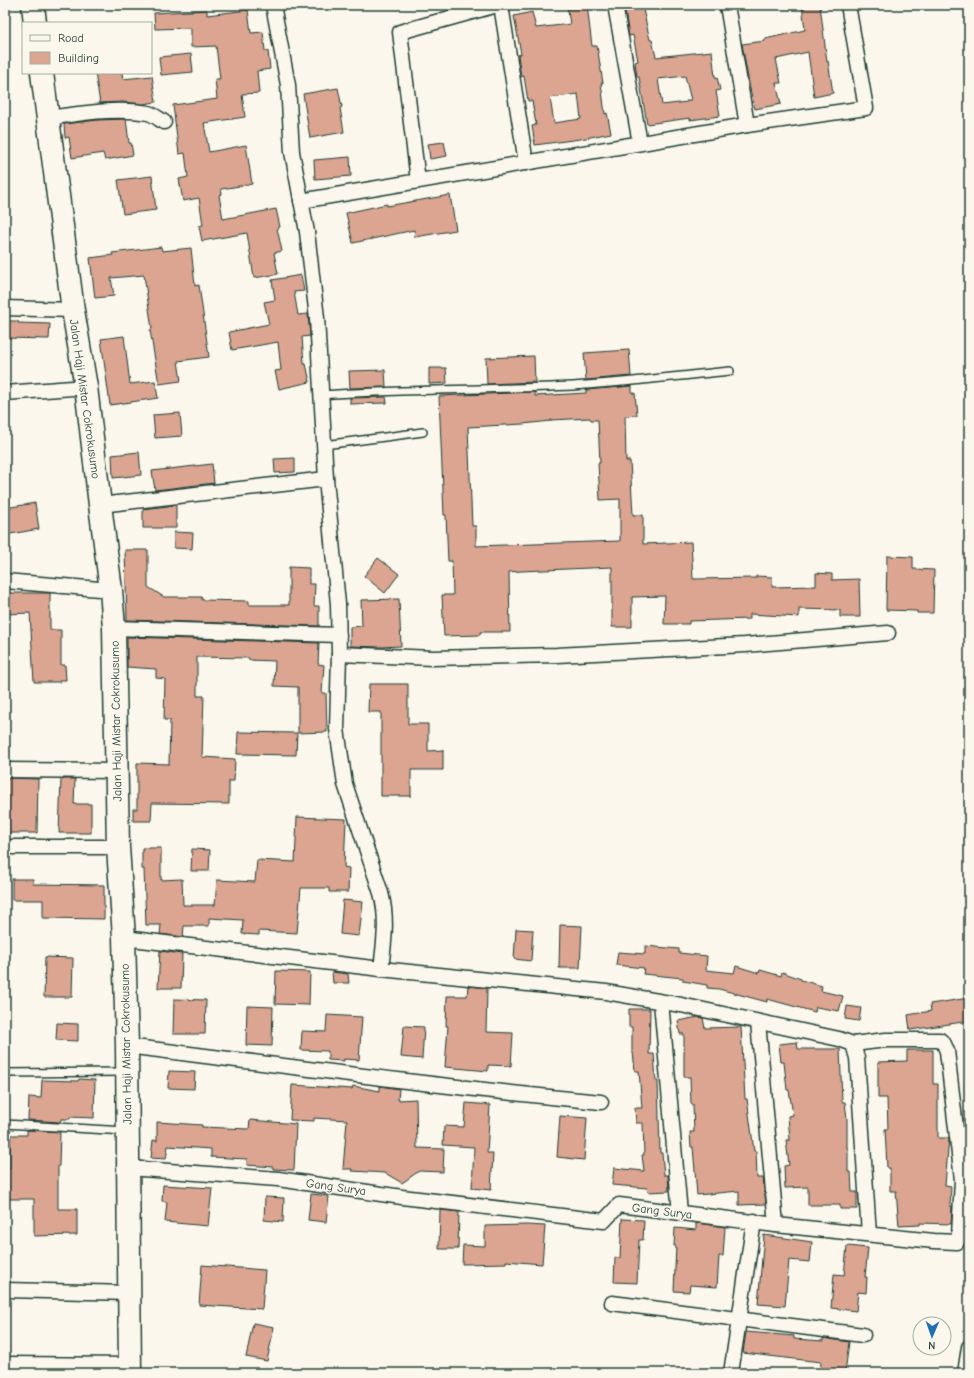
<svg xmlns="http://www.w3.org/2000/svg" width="974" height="1378" viewBox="0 0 974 1378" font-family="'Comic Neue',sans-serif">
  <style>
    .building { fill: #dba591; stroke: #1f3d34; fill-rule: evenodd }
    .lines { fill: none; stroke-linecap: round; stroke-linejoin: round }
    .service-casing { stroke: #1f3d34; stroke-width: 10 }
    .minor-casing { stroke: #1f3d34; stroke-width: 17 }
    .primary-casing { stroke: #1f3d34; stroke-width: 25 }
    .service { stroke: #fbf7ec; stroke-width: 7 }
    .minor { stroke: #fbf7ec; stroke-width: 14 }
    .primary { stroke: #fbf7ec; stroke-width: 22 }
    .labels { text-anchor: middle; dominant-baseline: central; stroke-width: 3; stroke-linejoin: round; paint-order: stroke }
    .street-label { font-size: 12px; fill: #1f3d34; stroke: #fbf7ec }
  </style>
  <rect width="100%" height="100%" fill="#fbf7ec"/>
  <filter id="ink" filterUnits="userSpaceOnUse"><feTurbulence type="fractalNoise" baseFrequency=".025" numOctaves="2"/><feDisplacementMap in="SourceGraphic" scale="8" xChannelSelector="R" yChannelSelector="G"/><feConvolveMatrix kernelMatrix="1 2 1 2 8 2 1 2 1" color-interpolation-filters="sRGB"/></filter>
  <g filter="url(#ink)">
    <g class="building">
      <path d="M567,5H587L592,46H597L603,83H601L605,114L607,113L611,133L580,139L535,145L532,126L536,125L532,101H528L524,76L521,77L518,55L521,54L514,16L532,12L536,28L570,24ZM578,94L581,119L554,123L550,98Z"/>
      <path d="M624,5H642L650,40H652L656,57L712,51L715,77H717L720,90L716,91L720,116L690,120V118L647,124L639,77H637L635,62L638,61L633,35L629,36ZM685,76L691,100H687V102L662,105L658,79Z"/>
      <polygon points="802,5 820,5 827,62 828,61 833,93 814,97 808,52 776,59 781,83 776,83 781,104 755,109 750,89 742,44 765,41 765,39 805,30"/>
      <polygon points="207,10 207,15 248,10 251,33 263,32 265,51 268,51 270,69 257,71 259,93 242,94 245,117 204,123 209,152 246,145 252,184 221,189 222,194 219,195 223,219 276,209 280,227 277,228 282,251 274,253 278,274 254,278 247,233 202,241 199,226 203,225 199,198 183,201 179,179 188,177 185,153 179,154 173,105 217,99 215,79 220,79 216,46 191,47 191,28 155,29 154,13"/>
      <polygon points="191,54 193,72 161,75 159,57"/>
      <polygon points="95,73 122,73 123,79 152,76 156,102 143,104 123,102 100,103"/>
      <polygon points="338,88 342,107 340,108 344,132 310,138 303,94"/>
      <polygon points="126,119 129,143 131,143 133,155 105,160 103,153 72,158 69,137 65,138 64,124 98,120"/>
      <polygon points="444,142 447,156 430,159 428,144"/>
      <polygon points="350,157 351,176 315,179 314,160"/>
      <polygon points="152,176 156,210 123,214 118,180"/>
      <polygon points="450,195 456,230 415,237 414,230 353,243 346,213 387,204 387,206"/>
      <polygon points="161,247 162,251 191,248 195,286 199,285 209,357 178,361 181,381 159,384 150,330 152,329 144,275 111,278 114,296 95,298 90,258 113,255 112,253"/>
      <polygon points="301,275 304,291 294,292 298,315 308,314 310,336 302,337 304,364 306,364 310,382 279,389 275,371 281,370 278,342 232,350 229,332 269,324 264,302 275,300 272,280"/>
      <polygon points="5,321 18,321 18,323 50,324 49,339 5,338"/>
      <polygon points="124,336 130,384 155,381 158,398 110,405 101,339"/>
      <polygon points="629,350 631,376 586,380 584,353"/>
      <polygon points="534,356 535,382 487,384 486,358"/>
      <polygon points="429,368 446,368 447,383 429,384"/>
      <polygon points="385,370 386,387 350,388 349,371"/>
      <path d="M632,386V393H635L637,415L625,416L626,461H630L633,515H643V544L691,542L693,579L756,578V576L772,577V587L816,586V573L832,574V580L859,579L860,617H840V610L799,609V617L750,614V619L689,621V624H664L665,596L632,597V627H612V567L521,571L509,572L510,632H480V635L444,636L442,595H453L452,561H448L446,515H444L439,396L535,392V396L586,393V390ZM590,418L591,420H598L600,463H598L600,500L620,499V541L476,546V526H472L468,427L523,424L551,421V420Z"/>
      <polygon points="386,397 387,403 350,404 350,398"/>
      <polygon points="180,413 182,436 155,438 153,415"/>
      <polygon points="139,452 141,475 113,478 112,455"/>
      <polygon points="295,458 295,472 275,473 274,459"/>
      <polygon points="212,464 214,483 155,490 152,471"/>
      <polygon points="35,503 39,529 5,535 5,508"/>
      <polygon points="176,505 176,528 143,528 143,509"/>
      <polygon points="174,532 193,533 192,549 174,548"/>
      <polygon points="125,550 148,550 148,587 164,597 202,597 202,600 249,601 249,605 289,605 289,567 309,568 309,584 315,584 314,606 319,606 319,626 127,620"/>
      <polygon points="887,556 913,557 913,569 934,570 933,613 917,613 917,611 886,610"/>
      <polygon points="378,558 399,574 385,593 364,576"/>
      <polygon points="6,593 50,593 50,630 61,630 61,665 65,665 66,680 60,680 60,682 34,682 30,613 6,614"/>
      <polygon points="399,599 401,646 381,647 350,646 350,627 362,626 361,600"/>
      <polygon points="127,637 319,643 318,664 324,665 322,693 326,693 327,732 298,733 298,687 274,686 275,661 249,660 249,658 197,657 197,696 204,696 202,757 235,759 234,781 229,781 229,804 152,803 151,821 133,821 133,809 137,809 137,763 169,764 170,720 164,720 165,679 156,678 156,669 127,667"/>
      <polygon points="369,684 408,684 408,724 428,724 428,751 443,750 443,770 411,770 411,796 381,796 381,712 368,712"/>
      <polygon points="238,732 297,733 296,755 237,754"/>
      <polygon points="5,778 38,779 37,833 5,833"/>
      <polygon points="61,779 75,779 74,804 91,804 91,833 59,833"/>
      <polygon points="297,817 346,819 344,867 349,868 348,892 329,892 329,888 301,888 297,933 259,931 259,935 242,934 243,920 209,918 209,926 184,926 183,937 160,934 161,925 146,925 144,869 142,869 142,848 161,848 161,880 182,879 183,905 215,905 217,880 255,882 257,860 295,862"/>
      <polygon points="192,849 210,850 209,871 191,871"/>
      <polygon points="12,879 33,879 33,884 104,885 104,919 43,918 43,900 12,900"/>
      <polygon points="343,900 363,902 359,936 340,934"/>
      <polygon points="560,925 582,926 580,968 559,968"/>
      <polygon points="516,929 533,930 531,961 514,959"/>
      <polygon points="645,946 679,949 679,953 707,956 706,970 734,973 736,966 759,973 760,970 781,976 782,972 801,979 801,980 822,986 821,991 843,996 839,1011 816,1007 815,1012 767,999 767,1002 719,989 707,988 707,985 683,981 683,978 643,974 644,968 616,965 618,952 645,954"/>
      <polygon points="160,951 182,954 181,988 158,988"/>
      <polygon points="45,957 73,958 72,997 44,997"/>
      <polygon points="276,971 310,972 309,1005 275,1004"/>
      <polygon points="332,972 348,974 349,983 333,983"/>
      <polygon points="468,986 487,988 486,1032 513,1033 511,1066 488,1065 488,1071 445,1067 448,1026 446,1026 447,996 467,996"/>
      <polygon points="969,998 969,1021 910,1030 908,1015 931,1011 930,1004"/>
      <polygon points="174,999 206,1000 205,1034 173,1034"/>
      <polygon points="247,1006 273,1007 272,1046 246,1045"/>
      <polygon points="847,1006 861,1008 859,1021 845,1019"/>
      <polygon points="629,1009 650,1009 649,1054 654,1054 656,1081 658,1081 660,1153 662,1153 664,1175 668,1175 669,1191 648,1192 647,1188 612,1185 614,1168 644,1171 642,1155 644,1155 643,1123 636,1123 635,1108 642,1108 639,1071 635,1071 633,1052 632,1052 632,1027 629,1027"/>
      <polygon points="327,1015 362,1017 359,1060 344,1059 344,1061 328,1060 328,1051 301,1050 302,1031 326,1032"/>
      <polygon points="698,1017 703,1018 705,1028 741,1027 745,1099 747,1099 754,1151 756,1151 757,1178 763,1178 766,1204 739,1205 739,1191 697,1195 693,1147 691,1147 690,1132 694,1132 693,1104 691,1104 690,1077 684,1077 684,1034 680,1034 678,1021"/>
      <polygon points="57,1023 78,1024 78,1041 56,1040"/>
      <polygon points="404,1026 424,1027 422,1059 401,1057"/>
      <polygon points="797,1042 798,1049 840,1049 842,1102 845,1102 847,1119 847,1148 848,1148 848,1172 851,1172 852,1192 857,1192 857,1209 840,1209 840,1205 808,1205 808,1187 785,1188 784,1166 789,1165 786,1140 790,1140 788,1116 793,1115 789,1090 787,1090 784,1062 781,1062 779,1044"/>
      <polygon points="907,1050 933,1050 933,1084 938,1084 938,1138 949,1138 945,1185 951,1186 950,1206 952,1206 951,1224 920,1223 920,1225 899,1226 896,1191 890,1191 890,1168 887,1168 885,1129 888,1129 887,1098 878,1098 878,1062 907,1061"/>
      <polygon points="169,1071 195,1072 194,1089 168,1088"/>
      <polygon points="79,1079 95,1080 94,1118 70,1117 70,1119 61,1119 60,1122 28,1120 29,1097 41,1098 42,1080 78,1081"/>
      <polygon points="292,1085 352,1089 353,1086 380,1091 380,1086 399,1089 398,1100 416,1099 417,1148 444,1149 443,1172 419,1171 402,1183 385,1173 352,1171 352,1169 343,1169 347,1120 314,1118 314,1121 290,1120"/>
      <polygon points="466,1103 490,1105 487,1153 493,1153 491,1190 472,1188 474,1147 443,1145 444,1126 464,1127"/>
      <polygon points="560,1116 587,1118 584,1160 557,1157"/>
      <polygon points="250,1120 296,1124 294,1170 273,1169 273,1167 247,1165 247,1159 211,1157 211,1149 168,1146 166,1159 151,1158 153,1140 157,1141 157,1122 202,1125 202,1127 249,1129"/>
      <polygon points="27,1130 60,1132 59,1166 58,1166 58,1209 77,1209 77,1235 34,1236 34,1199 5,1199 5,1168 10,1168 10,1135 27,1135"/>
      <polygon points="163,1185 212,1188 208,1226 165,1222 167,1202 162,1201"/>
      <polygon points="311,1194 329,1196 326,1222 308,1220"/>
      <polygon points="265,1197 284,1198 283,1222 264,1220"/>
      <polygon points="440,1210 459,1212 458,1249 439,1249"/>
      <polygon points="622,1219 644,1220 643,1240 639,1240 637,1283 614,1282 615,1258 620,1258"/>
      <polygon points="696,1223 725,1227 723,1256 719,1256 717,1287 690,1285 689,1292 674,1291 676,1246 674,1246 675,1228 696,1230"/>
      <polygon points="526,1225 545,1226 542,1264 506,1261 506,1263 462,1264 463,1245 485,1246 485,1226"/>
      <polygon points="764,1235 812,1242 810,1262 789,1260 785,1306 758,1304"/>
      <polygon points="847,1246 868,1248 865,1277 867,1277 866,1293 858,1292 856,1311 831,1308 834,1274 844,1275"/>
      <polygon points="202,1265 265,1270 262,1309 199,1305"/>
      <polygon points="253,1323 274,1327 267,1361 246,1357"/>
      <polygon points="746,1332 794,1336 794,1339 823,1341 823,1338 849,1342 845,1373 820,1372 821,1362 743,1353"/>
    </g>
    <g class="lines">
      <defs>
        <g id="service">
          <path d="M321,395C405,389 489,390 573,386C625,383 678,376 730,371"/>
          <polyline points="324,445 423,432"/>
          <polyline points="5,1073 125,1072"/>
          <polyline points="5,1124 125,1131"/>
        </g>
        <g id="minor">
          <path d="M273,5L288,85L292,152L307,232L317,318L326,479L338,604L339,654L337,729L345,784L381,893C388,919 384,943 381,969"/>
          <polyline points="501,5 526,163"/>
          <polyline points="615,5 640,143"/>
          <path d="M47,118C79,114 115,107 148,113C153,114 159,119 164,122"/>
          <polyline points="747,125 866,108 848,5"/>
          <polyline points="418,181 400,32 497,5"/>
          <polyline points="301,201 747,125 727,5"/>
          <polyline points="5,308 73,310"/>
          <polyline points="5,393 86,387"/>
          <polyline points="100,505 326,479"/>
          <polyline points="5,581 111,590"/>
          <polyline points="114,628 339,635"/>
          <polyline points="339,654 433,658 557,655 745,645 888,633"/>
          <polyline points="5,770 116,771"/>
          <polyline points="5,847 118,847"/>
          <polyline points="124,938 381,969 606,992 681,1005 839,1039 853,1044 857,1058 869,1234"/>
          <polyline points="661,1002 680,1213"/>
          <polyline points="758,1022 776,1225"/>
          <path d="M127,1046C285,1066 442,1087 601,1102"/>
          <polyline points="128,1168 278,1179 402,1197 604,1221 619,1205 776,1225 934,1241 957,1242 959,1235 962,1180 947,1051 944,1044 940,1040 886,1040 853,1044"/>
          <polyline points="5,1290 130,1293"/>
          <polyline points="612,1303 863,1335"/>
          <polyline points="5,1364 130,1365"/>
          <polyline points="731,1373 754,1221"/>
          <polyline points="965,1373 969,1347"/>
        </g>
        <g id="primary">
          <polyline points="33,5 35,23"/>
          <polyline points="42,73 73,310 86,387 100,505 111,590 114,628 118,847 124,938 127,1046 130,1373"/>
        </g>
      </defs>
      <use href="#service" class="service-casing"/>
      <use href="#minor" class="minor-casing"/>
      <use href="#primary" class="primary-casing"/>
      <use href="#service" class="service"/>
      <use href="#minor" class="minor"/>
      <use href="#primary" class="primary"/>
    </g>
  </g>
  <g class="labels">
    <g class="street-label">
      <text transform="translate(85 399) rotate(82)">Jalan Haji Mistar Cokrokusumo</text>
      <text transform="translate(116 721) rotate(-91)">Jalan Haji Mistar Cokrokusumo</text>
      <text transform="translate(126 1044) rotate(-91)">Jalan Haji Mistar Cokrokusumo</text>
      <text transform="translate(336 1187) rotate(8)">Gang Surya</text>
      <text transform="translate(662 1211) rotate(7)">Gang Surya</text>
    </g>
  </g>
  <rect width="974" height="1378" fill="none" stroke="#fbf7ec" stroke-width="20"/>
  <rect x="10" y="10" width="954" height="1358" fill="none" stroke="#1f3d34" stroke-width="1.5" filter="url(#ink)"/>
  <rect x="22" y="22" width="130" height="52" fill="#fbf7ec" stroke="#a3ada2"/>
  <rect x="30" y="35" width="20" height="6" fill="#fbf7ec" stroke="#a3ada2"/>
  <text x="58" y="42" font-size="12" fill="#1f3d34">Road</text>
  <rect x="30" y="52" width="20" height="12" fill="#dba591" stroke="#a3ada2"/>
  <text x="58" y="62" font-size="12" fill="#1f3d34">Building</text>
  <g transform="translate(932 1336) rotate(182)"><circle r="19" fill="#fbf7ec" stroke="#a3ada2"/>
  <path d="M0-3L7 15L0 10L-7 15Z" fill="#1f6fb2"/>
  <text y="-6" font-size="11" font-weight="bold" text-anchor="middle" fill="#1f3d34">N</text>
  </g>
</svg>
